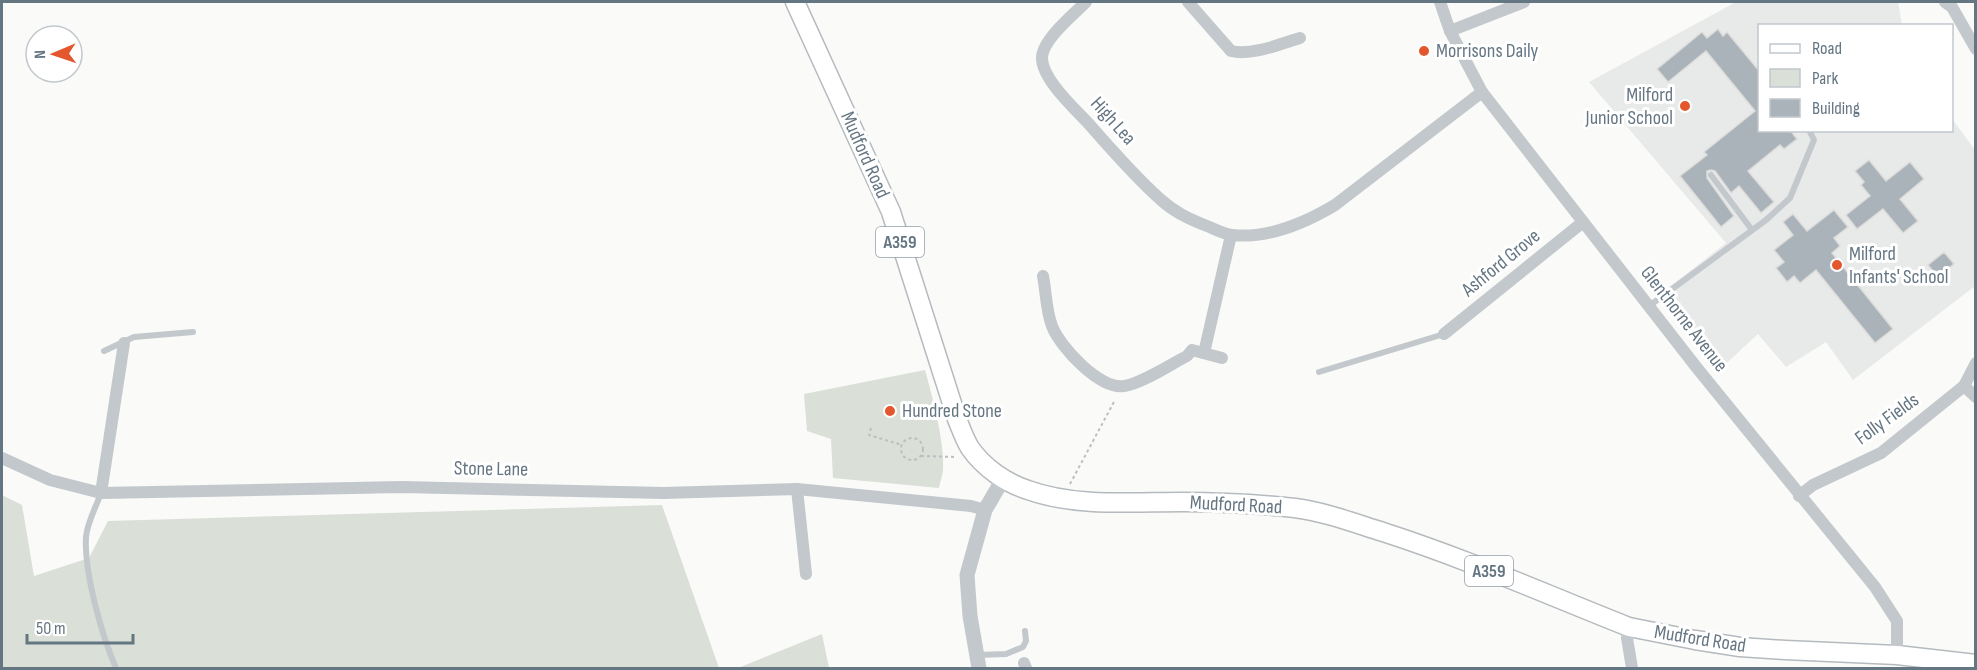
<svg xmlns="http://www.w3.org/2000/svg" width="1977" height="670" viewBox="0 0 1977 670" font-family="'Sofia Sans Condensed',sans-serif">
  <style>
    .built { fill: #e8e9e9 }
    .green { fill: #dadfd7 }
    .building { fill: #aab3b9; stroke: #dcdcda; stroke-width: 1.5 }
    .lines { fill: none; stroke-linecap: round; stroke-linejoin: round }
    .primary-casing { stroke: #b5babe; stroke-width: 21 }
    .path { stroke: #bbbfc2; stroke-width: 2; stroke-dasharray: 3 3; stroke-linecap: butt }
    .service { stroke: #c3c8cc; stroke-width: 6 }
    .minor { stroke: #c3c8cc; stroke-width: 12 }
    .tertiary { stroke: #c3c8cc; stroke-width: 15 }
    .primary { stroke: #fff; stroke-width: 18 }
    .poi-dot { fill: #e4572e; stroke: #fff; stroke-width: 2 }
    .labels { text-anchor: middle; dominant-baseline: central; stroke-width: 6; stroke-linejoin: round; paint-order: stroke }
    .shield { fill: #fff; stroke: #939fa8; stroke-width: 1.5 }
    .shield-label { font-size: 18px; font-weight: bold; fill: #657683 }
    .poi-label { font-size: 20px; fill: #657683; stroke: #fff; text-anchor: start }
    .street-label { font-size: 20px; fill: #657683; stroke: #fff }
  </style>
  <rect width="100%" height="100%" fill="#fafaf8"/>
  <polygon class="built" points="1736,2 1898,2 1902,25 1760,26 1760,130 1952,130 1952,119 1975,150 1975,286 1853,380 1826,342 1786,367 1758,334 1718,371 1663,292 1726,243 1589,82"/>
  <g class="green">
    <path d="M925,370C932,395 945,444 943,469C943,475 940,482 939,488L833,478L831,439L807,431L804,394Z"/>
    <polygon points="2,495 22,505 34,576 89,558 108,521 662,505 719,668 2,668"/>
    <polygon points="822,634 829,668 738,668"/>
  </g>
  <g class="building">
    <polygon points="1718,29 1723,36 1727,32 1760,72 1760,130 1790,130 1797,139 1784,149 1780,145 1748,171 1774,202 1761,213 1739,186 1731,193 1715,171 1711,170 1707,171 1707,178 1734,216 1721,227 1680,176 1707,155 1704,152 1755,111 1706,51 1668,82 1657,69 1702,32 1707,38"/>
    <polygon points="1869,160 1886,181 1910,162 1924,179 1900,199 1918,221 1903,233 1883,209 1857,229 1846,215 1870,196 1861,185 1864,182 1855,171"/>
    <polygon points="1834,210 1848,227 1834,238 1840,246 1832,253 1893,329 1875,343 1816,270 1800,283 1794,276 1787,282 1776,268 1784,262 1774,250 1793,235 1783,222 1793,214 1807,231"/>
    <polygon points="1944,252 1954,264 1938,277 1928,265"/>
  </g>
  <g class="lines">
    <defs>
      <path id="primary" d="M795,2L891,212L957,419C961,429 965,440 970,448C984,468 1006,483 1028,490C1074,507 1134,502 1182,502C1219,502 1258,504 1295,508C1325,512 1354,523 1383,532C1467,559 1548,595 1629,627L1695,640L1740,647L1785,650L1897,655L1976,664"/>
    </defs>
    <use href="#primary" class="primary-casing"/>
    <g class="path">
      <polyline points="871,428 869,435 902,445"/>
      <circle cx="912" cy="449" r="11"/>
      <polyline points="921,456 956,457"/>
      <polyline points="1070,484 1115,400"/>
    </g>
    <g class="service">
      <polyline points="1711,175 1752,230"/>
      <polyline points="1649,306 1766,220 1790,198 1814,140 1809,130"/>
      <polyline points="104,351 134,337 193,332"/>
      <polyline points="1319,372 1444,334"/>
      <path d="M101,493C96,507 87,523 86,537C84,573 102,636 116,668"/>
      <polyline points="977,655 1006,654 1023,647 1026,641 1025,631"/>
    </g>
    <g class="minor">
      <path d="M1086,2C1074,14 1042,40 1042,58C1042,79 1074,108 1088,123C1111,149 1134,176 1160,199C1174,212 1189,219 1207,226C1215,229 1224,234 1232,235C1269,239 1305,223 1335,205L1482,92"/>
      <path d="M1188,2L1231,51C1252,56 1280,44 1300,38"/>
      <polyline points="1440,2 1450,31 1482,92 1697,368 1875,587 1897,621 1897,655"/>
      <polyline points="1945,2 1952,7 1976,49"/>
      <polyline points="1450,31 1524,2"/>
      <path d="M1043,276C1046,291 1046,311 1052,326C1060,347 1100,390 1124,386C1141,384 1171,364 1187,356L1192,350L1222,358"/>
      <polyline points="1444,334 1583,222"/>
      <polyline points="1204,353 1231,235"/>
      <polyline points="1964,386 1976,397"/>
      <polyline points="2,458 50,480 101,493 402,487 664,493 797,489 971,506 985,510"/>
      <polyline points="797,489 806,574"/>
      <polyline points="101,493 124,343"/>
      <polyline points="1799,496 1813,485 1881,453 1964,386 1976,363"/>
      <polyline points="1629,627 1627,638 1632,668"/>
      <polyline points="1024,663 1026,668"/>
    </g>
    <polyline class="tertiary" points="979,668 970,616 967,575 985,510 1003,479"/>
    <use href="#primary" class="primary"/>
  </g>
  <g class="poi-dot">
    <circle cx="1424" cy="51" r="6"/>
    <circle cx="1685" cy="106" r="6"/>
    <circle cx="1837" cy="265" r="6"/>
    <circle cx="890" cy="411" r="6"/>
  </g>
  <g class="labels">
    <g class="shield">
      <rect x="876" y="227" width="48" height="30" rx="4.5"/>
      <rect x="1465" y="556" width="48" height="30" rx="4.5"/>
    </g>
    <g class="shield-label">
      <text x="900" y="242">A359</text>
      <text x="1489" y="571">A359</text>
    </g>
    <g class="poi-label">
      <text x="1436" y="51">Morrisons Daily</text>
      <text x="1673" y="95" text-anchor="end">Milford<tspan x="1673" dy="23">Junior School</tspan></text>
      <text x="1849" y="254">Milford<tspan x="1849" dy="23">Infants' School</tspan></text>
      <text x="902" y="411">Hundred Stone</text>
    </g>
    <g class="street-label">
      <text transform="translate(1113 121) rotate(48)">High Lea</text>
      <text transform="translate(865 155) rotate(66)">Mudford Road</text>
      <text transform="translate(1501 263) rotate(-39)">Ashford Grove</text>
      <text transform="translate(1684 319) rotate(52)">Glenthorne Avenue</text>
      <text transform="translate(1887 419) rotate(-36)">Folly Fields</text>
      <text transform="translate(491 469) rotate(1)">Stone Lane</text>
      <text transform="translate(1236 505) rotate(3)">Mudford Road</text>
      <text transform="translate(1700 639) rotate(9)">Mudford Road</text>
    </g>
  </g>
  <rect width="1977" height="670" fill="none" stroke="#657683" stroke-width="6"/>
  <rect x="1758" y="24" width="195" height="108" fill="#ffffff" stroke="#c1c8cd" stroke-width="1.5"/>
  <rect x="1770" y="44" width="30" height="9" fill="#ffffff" stroke="#c1c8cd" stroke-width="1.5"/>
  <text x="1812" y="54" font-size="18" fill="#657683">Road</text>
  <rect x="1770" y="69" width="30" height="18" fill="#dadfd7" stroke="#c1c8cd" stroke-width="1.5"/>
  <text x="1812" y="84" font-size="18" fill="#657683">Park</text>
  <rect x="1770" y="99" width="30" height="18" fill="#aab3b9" stroke="#c1c8cd" stroke-width="1.5"/>
  <text x="1812" y="114" font-size="18" fill="#657683">Building</text>
  <g transform="translate(54 54) rotate(268)"><circle r="28" fill="#ffffff" stroke="#c1c8cd" stroke-width="1.5"/>
  <path d="M0-4.5L10 22L0 15L-10 22Z" fill="#e4572e"/>
  <text y="-9" font-size="16" font-weight="bold" text-anchor="middle" fill="#657683">N</text>
  </g>
  <path d="M27 634v9h106v-9" fill="none" stroke="#657683" stroke-width="3"/>
  <text x="36" y="634" font-size="18" fill="#657683" stroke="#ffffff" stroke-width="4.5" paint-order="stroke">50 m</text>
</svg>
